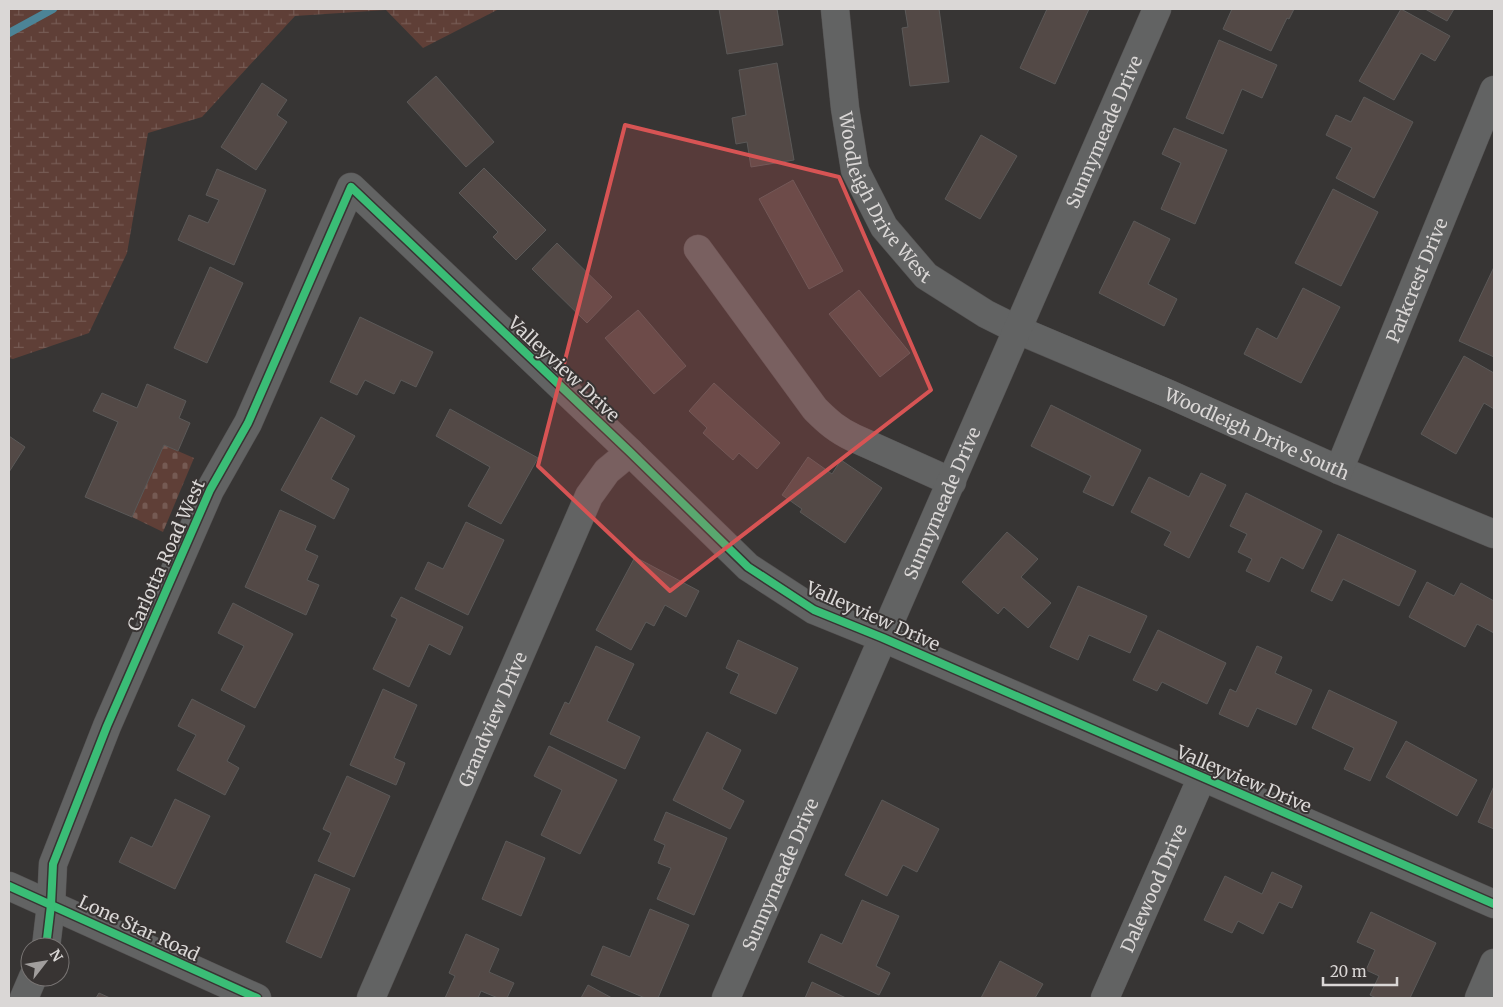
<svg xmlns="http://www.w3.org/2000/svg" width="1503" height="1007" viewBox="0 0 1503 1007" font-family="Merriweather,serif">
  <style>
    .wetland { fill: url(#wetland-marsh) }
    .cemetery { fill: url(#cemetery-stones) }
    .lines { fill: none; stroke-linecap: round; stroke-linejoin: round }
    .stream { stroke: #4c8497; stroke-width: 8 }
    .building { fill: #534946; stroke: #5b5958 }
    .minor-casing { stroke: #545252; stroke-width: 29 }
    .minor { stroke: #626363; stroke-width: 28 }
    .cycleway-casing { stroke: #383433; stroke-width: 11 }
    .cycleway { stroke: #3abd76; stroke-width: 8 }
    .marked { fill: #d75454; fill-opacity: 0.2; stroke: #d75454; stroke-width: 4; stroke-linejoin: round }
    .labels { text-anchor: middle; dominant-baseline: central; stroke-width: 4; stroke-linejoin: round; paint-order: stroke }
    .street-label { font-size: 18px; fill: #dad7d6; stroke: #383433 }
  </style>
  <defs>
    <pattern id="wetland-marsh" width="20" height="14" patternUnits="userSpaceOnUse" patternTransform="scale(1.25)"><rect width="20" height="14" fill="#5f3f37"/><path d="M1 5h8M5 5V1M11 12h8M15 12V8" fill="none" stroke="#755a53"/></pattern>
    <pattern id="cemetery-stones" width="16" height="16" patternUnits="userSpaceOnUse" patternTransform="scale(1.25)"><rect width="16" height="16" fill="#5f3f37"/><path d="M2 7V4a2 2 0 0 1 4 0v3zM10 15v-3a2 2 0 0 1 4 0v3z" fill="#755a53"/></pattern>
  </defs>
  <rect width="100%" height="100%" fill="#373534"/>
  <polygon class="wetland" points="9,9 499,9 423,48 386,10 295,16 202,117 148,133 127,253 89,333 13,359 9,358"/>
  <polygon class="cemetery" points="164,445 194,458 163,532 132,517"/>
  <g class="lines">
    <polyline class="stream" points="9,33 53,9"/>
  </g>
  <g class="building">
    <polygon points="719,9 777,9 783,45 727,54"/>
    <polygon points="905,9 939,9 949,82 910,86 902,28 908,27"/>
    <polygon points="1047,9 1089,9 1055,84 1020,68"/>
    <polygon points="1232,9 1294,9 1289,19 1287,18 1271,51 1223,29"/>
    <polygon points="1401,9 1450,36 1435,61 1421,53 1394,100 1359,81"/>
    <polygon points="1425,9 1454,9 1447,21"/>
    <polygon points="1219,40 1277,65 1262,98 1242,89 1223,134 1186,118"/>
    <polygon points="777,63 794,160 751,167 747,142 736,144 732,118 746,115 739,70"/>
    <polygon points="436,76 494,142 466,167 407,102"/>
    <polygon points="262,83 287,100 277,115 287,122 256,170 221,147"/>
    <polygon points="1364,97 1413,122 1374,198 1336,178 1352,148 1326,135 1336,115 1351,122"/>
    <polygon points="1174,128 1227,150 1195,224 1161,209 1181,163 1162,154"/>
    <polygon points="981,135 1017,156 980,219 945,199"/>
    <polygon points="484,168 546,230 516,260 493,237 498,232 459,193"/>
    <polygon points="217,169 266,190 234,265 178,240 189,215 208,223 219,200 206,195"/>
    <polygon points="793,180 843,271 809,289 759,199"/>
    <polygon points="1333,189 1378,212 1341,286 1295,263"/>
    <polygon points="1134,221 1170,239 1148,284 1177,299 1164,326 1099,293"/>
    <polygon points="557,243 612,297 587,323 532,269"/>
    <polygon points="210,267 243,283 207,363 174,348"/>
    <polygon points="1494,267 1494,357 1459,341"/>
    <polygon points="1303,288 1340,307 1301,383 1244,354 1257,328 1277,339"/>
    <polygon points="859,290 910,353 880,377 829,314"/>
    <polygon points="638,310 686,366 654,394 605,338"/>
    <polygon points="360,317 433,352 416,387 401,380 394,394 365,380 357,395 330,382"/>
    <polygon points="1464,356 1494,373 1494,409 1484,403 1456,454 1421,434"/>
    <polygon points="714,383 780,443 757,469 739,453 733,460 703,433 707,428 689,411"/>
    <polygon points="147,384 186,401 179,418 190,423 178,451 164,445 132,517 85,497 118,422 93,411 102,393 137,408"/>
    <polygon points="1051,405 1141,450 1113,506 1083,492 1091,476 1031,446"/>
    <polygon points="450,409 538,458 501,524 468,506 490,467 436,436"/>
    <polygon points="321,417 355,436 331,479 349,489 334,519 281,490"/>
    <polygon points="9,436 25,447 9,472"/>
    <polygon points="808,457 832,474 841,460 882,488 845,543 800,512 802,509 782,495"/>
    <polygon points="1201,473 1226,485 1189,558 1164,545 1171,532 1131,512 1149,477 1189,497"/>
    <polygon points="1246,493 1322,531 1303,569 1281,557 1269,582 1246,571 1252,559 1238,552 1247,534 1230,526"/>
    <polygon points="280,510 316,526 305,550 318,556 307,580 319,585 306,615 245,587"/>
    <polygon points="466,522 504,540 468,615 415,589 428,562 443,569"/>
    <polygon points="1007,532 1038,559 1021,577 1051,603 1028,628 1004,607 998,614 962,582"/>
    <polygon points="1338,534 1416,571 1399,606 1343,579 1332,601 1311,591"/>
    <polygon points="635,557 699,591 686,617 665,605 654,626 646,622 631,650 596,630"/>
    <polygon points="1427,582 1454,596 1461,583 1494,601 1494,633 1477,624 1465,647 1409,617"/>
    <polygon points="1078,586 1147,616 1130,653 1089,635 1078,660 1050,647"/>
    <polygon points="401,597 463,627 450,655 429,644 409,687 373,669 397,619 391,616"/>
    <polygon points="233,603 293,634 255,708 221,690 244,646 218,633"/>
    <polygon points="1158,630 1226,663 1207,704 1162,682 1157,691 1133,680"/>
    <polygon points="738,640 798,668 776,714 730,693 739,674 726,668"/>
    <polygon points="596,646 634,664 607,721 640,737 625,769 550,734 565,702 569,704"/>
    <polygon points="1257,646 1282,657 1275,673 1312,690 1296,725 1257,708 1248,727 1219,714 1230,689 1236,692"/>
    <polygon points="383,689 417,705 394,758 405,763 396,785 350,765"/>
    <polygon points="1329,690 1397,722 1370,781 1344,769 1354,748 1312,728"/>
    <polygon points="192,699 245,726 227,761 239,768 225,795 177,770 196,735 178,726"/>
    <polygon points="707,732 741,750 722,789 744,801 730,829 673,800"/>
    <polygon points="1406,741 1477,780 1457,816 1386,777"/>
    <polygon points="549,746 617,780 580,854 541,835 562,790 534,776"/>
    <polygon points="347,776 390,796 354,877 318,861 331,833 323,829"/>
    <polygon points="1494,786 1494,829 1478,822"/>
    <polygon points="175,799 210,816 175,889 119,862 131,837 152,847"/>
    <polygon points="882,800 939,829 917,872 903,865 887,896 845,875"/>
    <polygon points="666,812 727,838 694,915 657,899 671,868 658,863 665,845 654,840"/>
    <polygon points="506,841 545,858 521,916 482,899"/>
    <polygon points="1272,872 1302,886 1292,908 1279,902 1263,934 1238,921 1232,933 1204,920 1225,876 1262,894"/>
    <polygon points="315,874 350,889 321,958 286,942"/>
    <polygon points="862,900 899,916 876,966 890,973 879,995 808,962 821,934 842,944"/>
    <polygon points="650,909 689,925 658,998 645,998 591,975 603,946 630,957"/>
    <polygon points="1371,912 1436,943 1410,998 1376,998 1370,995 1379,976 1366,970 1375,950 1357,942"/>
    <polygon points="466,934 499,949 489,972 514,983 507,998 498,998 481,991 478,998 445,998 455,976 449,973"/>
    <polygon points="1000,961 1043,984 1035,998 981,998"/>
    <polygon points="812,982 846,998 805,998"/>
    <polygon points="588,985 612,998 581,998"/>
    <polygon points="99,993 110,998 96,998"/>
  </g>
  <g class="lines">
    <defs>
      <g id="minor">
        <path id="s1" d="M835,9L845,108L855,170L884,227L926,276L986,314L1018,330L1169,394L1339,470L1494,534"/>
        <path d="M698,249L815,409C828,422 837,430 854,438L952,482"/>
        <path id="s2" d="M1339,470L1494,90"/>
        <polyline points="9,886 257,998"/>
        <polyline points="46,947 51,905 53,864 107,726 210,490 248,423 351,187 630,452 748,567 814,610 883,638 1494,904"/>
        <polyline points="24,998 33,977"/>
        <path id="s3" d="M371,998L589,496L607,471L630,452"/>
        <path id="s4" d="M726,998L1157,9"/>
        <path id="s5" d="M1105,998L1202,777"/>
        <polyline points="1479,998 1494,963"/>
      </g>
    </defs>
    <use href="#minor" class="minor-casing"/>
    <use href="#minor" class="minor"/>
    <defs>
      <g id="cycleway">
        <polyline points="9,886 257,998"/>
        <polyline points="46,947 51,905 53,864 107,726 210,490 248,423 351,187 630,452 748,567 814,610 883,638 1494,904"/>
      </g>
    </defs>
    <use href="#cycleway" class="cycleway-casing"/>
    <use href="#cycleway" class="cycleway"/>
  </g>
  <path class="marked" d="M625,125L839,177L931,390L670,591L538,466Z"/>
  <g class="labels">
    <g class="street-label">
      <text stroke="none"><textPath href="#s4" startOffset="945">Sunnymeade Drive</textPath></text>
      <text stroke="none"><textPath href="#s1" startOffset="199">Woodleigh Drive West</textPath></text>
      <text stroke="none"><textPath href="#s2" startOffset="205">Parkcrest Drive</textPath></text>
      <text transform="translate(564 369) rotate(43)">Valleyview Drive</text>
      <text stroke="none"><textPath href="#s1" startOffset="658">Woodleigh Drive South</textPath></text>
      <text stroke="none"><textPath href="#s4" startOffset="540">Sunnymeade Drive</textPath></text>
      <text transform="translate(166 555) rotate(-66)">Carlotta Road West</text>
      <text transform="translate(873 616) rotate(24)">Valleyview Drive</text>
      <text stroke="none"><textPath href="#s3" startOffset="304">Grandview Drive</textPath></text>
      <text transform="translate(1244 779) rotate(23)">Valleyview Drive</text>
      <text stroke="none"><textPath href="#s4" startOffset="135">Sunnymeade Drive</textPath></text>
      <text stroke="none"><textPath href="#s5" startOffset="120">Dalewood Drive</textPath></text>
      <text transform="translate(139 928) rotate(25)">Lone Star Road</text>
    </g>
  </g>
  <rect width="1503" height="1007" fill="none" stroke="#dad7d6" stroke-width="20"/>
  <g transform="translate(45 962) rotate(59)"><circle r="24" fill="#383433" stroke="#797574"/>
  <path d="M0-4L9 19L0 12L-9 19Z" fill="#a19e9d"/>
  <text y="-8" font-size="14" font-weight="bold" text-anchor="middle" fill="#dad7d6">N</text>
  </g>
  <path d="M1323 977v8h74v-8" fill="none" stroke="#dad7d6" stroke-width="2.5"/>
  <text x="1330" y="977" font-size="15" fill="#dad7d6" stroke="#383433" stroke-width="4" paint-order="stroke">20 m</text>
</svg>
